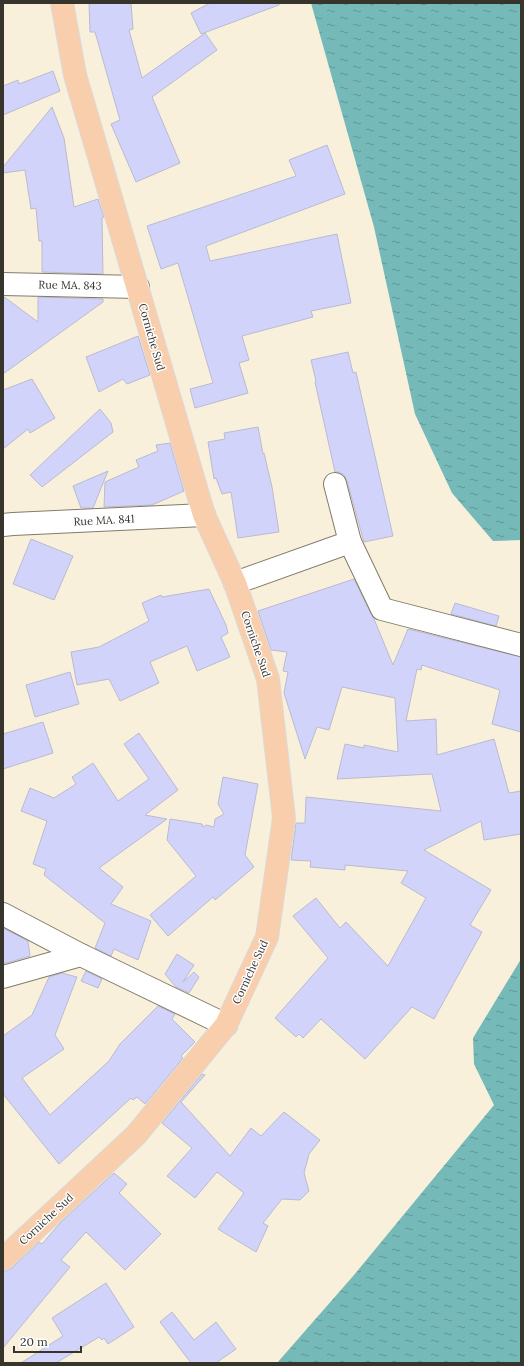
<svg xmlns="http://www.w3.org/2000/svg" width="524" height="1366" viewBox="0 0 524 1366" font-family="Lora,serif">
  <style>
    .water { fill: url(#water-ripples) }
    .building { fill: #d1d3fa; stroke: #babbd0 }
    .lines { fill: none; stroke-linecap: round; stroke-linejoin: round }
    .minor-casing { stroke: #837b69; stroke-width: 24 }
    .major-casing { stroke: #dbdad9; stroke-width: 24 }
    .minor { stroke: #fff; stroke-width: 22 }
    .major { stroke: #f8ceac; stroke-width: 22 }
    .labels { text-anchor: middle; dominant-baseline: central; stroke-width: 3; stroke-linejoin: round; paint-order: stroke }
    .street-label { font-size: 11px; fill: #37342c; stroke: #fefefe }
  </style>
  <defs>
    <pattern id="water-ripples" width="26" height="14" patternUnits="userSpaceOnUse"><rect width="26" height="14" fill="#76b9b9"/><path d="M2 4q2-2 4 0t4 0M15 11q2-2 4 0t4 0" fill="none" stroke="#629797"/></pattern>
  </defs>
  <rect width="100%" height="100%" fill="#f9f0dc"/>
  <g class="water">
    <polygon points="311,3 521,3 521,540 493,541 452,493 415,414 374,227"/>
    <polygon points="521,959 521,1363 277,1363 354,1275 494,1105 474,1064 473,1038"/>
  </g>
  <g class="building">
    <polygon points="89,3 131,3 133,29 129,30 142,78 205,33 217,50 152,97 180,163 136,182 111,124 120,120 95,32 90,32"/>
    <polygon points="210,3 279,3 279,5 201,34 191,13"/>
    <polygon points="53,71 60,91 3,115 3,86 18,80 19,84"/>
    <polygon points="52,107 64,138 74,207 98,199 104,217 102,218 103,274 42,272 42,241 39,241 36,208 31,209 25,170 3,173 3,167"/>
    <polygon points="327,145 345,194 206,246 210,261 337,234 351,303 311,311 313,317 242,336 249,360 239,363 248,393 195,408 190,389 213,383 178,263 161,269 147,226 296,176 289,160"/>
    <polygon points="3,296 38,322 38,297 103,299 103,302 3,374"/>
    <polygon points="138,336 150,375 127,384 123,379 99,392 86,357"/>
    <polygon points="348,352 353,373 356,372 393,536 364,542 347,481 344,475 339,472 335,472 315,382 316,381 311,360"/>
    <polygon points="32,379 55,418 30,433 28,429 3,449 3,390"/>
    <polygon points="100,409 111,423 113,432 42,487 30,475"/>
    <polygon points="258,427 263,454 264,453 272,487 279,532 238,538 231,492 222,494 216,478 214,479 208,442 225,439 224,433"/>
    <polygon points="170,443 184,491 152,505 104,507 105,482 139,467 136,460 158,451 156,445"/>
    <polygon points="108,471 93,508 81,508 73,486"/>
    <polygon points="31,539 73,556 54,600 13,584"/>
    <polygon points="354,579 371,614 374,619 393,665 408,629 521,657 521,732 492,724 500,690 422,665 421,670 417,669 406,721 436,719 437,755 494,739 509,793 521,791 521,834 484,840 481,821 424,850 491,890 470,925 482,932 434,1019 412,1007 365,1059 321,1019 303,1038 299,1034 296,1037 275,1018 328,958 293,916 316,898 340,928 346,922 388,966 426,898 401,883 408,871 345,865 345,870 310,867 311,861 291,860 296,823 305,823 306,797 441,811 432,774 337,779 345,744 364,748 364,745 398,752 395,698 342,687 329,730 317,727 305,759 284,693 288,672 283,671 287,652 271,650 258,611"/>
    <polygon points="209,589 226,625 228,633 221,637 230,657 197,671 187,646 150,662 159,683 120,701 109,679 77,685 71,652 99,647 149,621 142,603 161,595 162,597"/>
    <polygon points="455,603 499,616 496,626 451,614"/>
    <polygon points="70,672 79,704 35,717 26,685"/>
    <polygon points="43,722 53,753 3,769 3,734"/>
    <polygon points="139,733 178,790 145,815 167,819 99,868 123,887 111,904 151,921 138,960 114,949 111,956 95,948 105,923 44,875 46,869 33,864 47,821 21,811 30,788 54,798 76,784 72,777 93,763 118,801 149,779 124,744"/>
    <polygon points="223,777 258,784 245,855 254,867 215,900 213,897 168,936 150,915 196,876 167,840 170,819 202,824 203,827 206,825 214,827 215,819 224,814 218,804"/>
    <polygon points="3,928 28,941 30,956 3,964"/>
    <polygon points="177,954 194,965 183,982 194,972 199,977 189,993 176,987 165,974"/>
    <polygon points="86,971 102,979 98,988 81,981"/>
    <polygon points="62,973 77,977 55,1035 64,1049 22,1078 50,1115 109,1061 120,1044 158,1006 175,1014 172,1019 195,1042 181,1056 183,1058 145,1104 137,1097 133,1100 131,1098 59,1164 3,1094 3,1036 32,1015 49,977"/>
    <polygon points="202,1074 205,1075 181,1102 230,1156 251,1128 261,1136 284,1112 320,1140 309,1154 304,1173 309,1191 300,1200 282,1199 263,1223 268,1226 256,1252 218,1229 244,1193 217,1172 195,1198 167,1176 192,1148 162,1123"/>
    <polygon points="114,1173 127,1184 119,1193 161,1234 125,1270 86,1232 61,1260 70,1267 3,1348 3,1272 12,1268 39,1242 42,1244 60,1223"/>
    <polygon points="106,1283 134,1327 108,1344 104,1338 102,1340 99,1337 56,1363 21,1363 63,1336 52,1318"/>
    <polygon points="172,1312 194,1340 216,1322 236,1349 216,1363 191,1363 160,1322"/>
  </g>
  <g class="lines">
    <defs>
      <g id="minor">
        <polyline points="3,284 138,287"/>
        <polyline points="335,484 350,542 382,609 521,645"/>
        <polyline points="3,525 13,524 204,515"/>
        <polyline points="235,583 350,542"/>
        <polyline points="3,914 81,955 226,1025"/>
        <polyline points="3,977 81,955"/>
      </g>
      <polyline id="major" points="3,1259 136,1135 226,1025 267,937 284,818 268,679 235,583 204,515 75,75 62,3"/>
    </defs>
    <use href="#minor" class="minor-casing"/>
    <use href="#major" class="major-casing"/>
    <use href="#minor" class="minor"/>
    <use href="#major" class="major"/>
  </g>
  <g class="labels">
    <g class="street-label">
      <text transform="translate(70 285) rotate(1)">Rue MA. 843</text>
      <text transform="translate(152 337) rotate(74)">Corniche Sud</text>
      <text transform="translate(104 520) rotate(-3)">Rue MA. 841</text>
      <text transform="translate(256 644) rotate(71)">Corniche Sud</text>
      <text transform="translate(250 972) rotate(-65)">Corniche Sud</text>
      <text transform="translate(46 1219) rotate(-43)">Corniche Sud</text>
    </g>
  </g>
  <rect width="524" height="1366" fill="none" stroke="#37342c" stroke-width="8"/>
  <path d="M14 1346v6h67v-6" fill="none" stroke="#37342c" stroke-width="2"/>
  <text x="20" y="1346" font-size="12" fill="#37342c" stroke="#fefefe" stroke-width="3" paint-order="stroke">20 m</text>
</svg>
